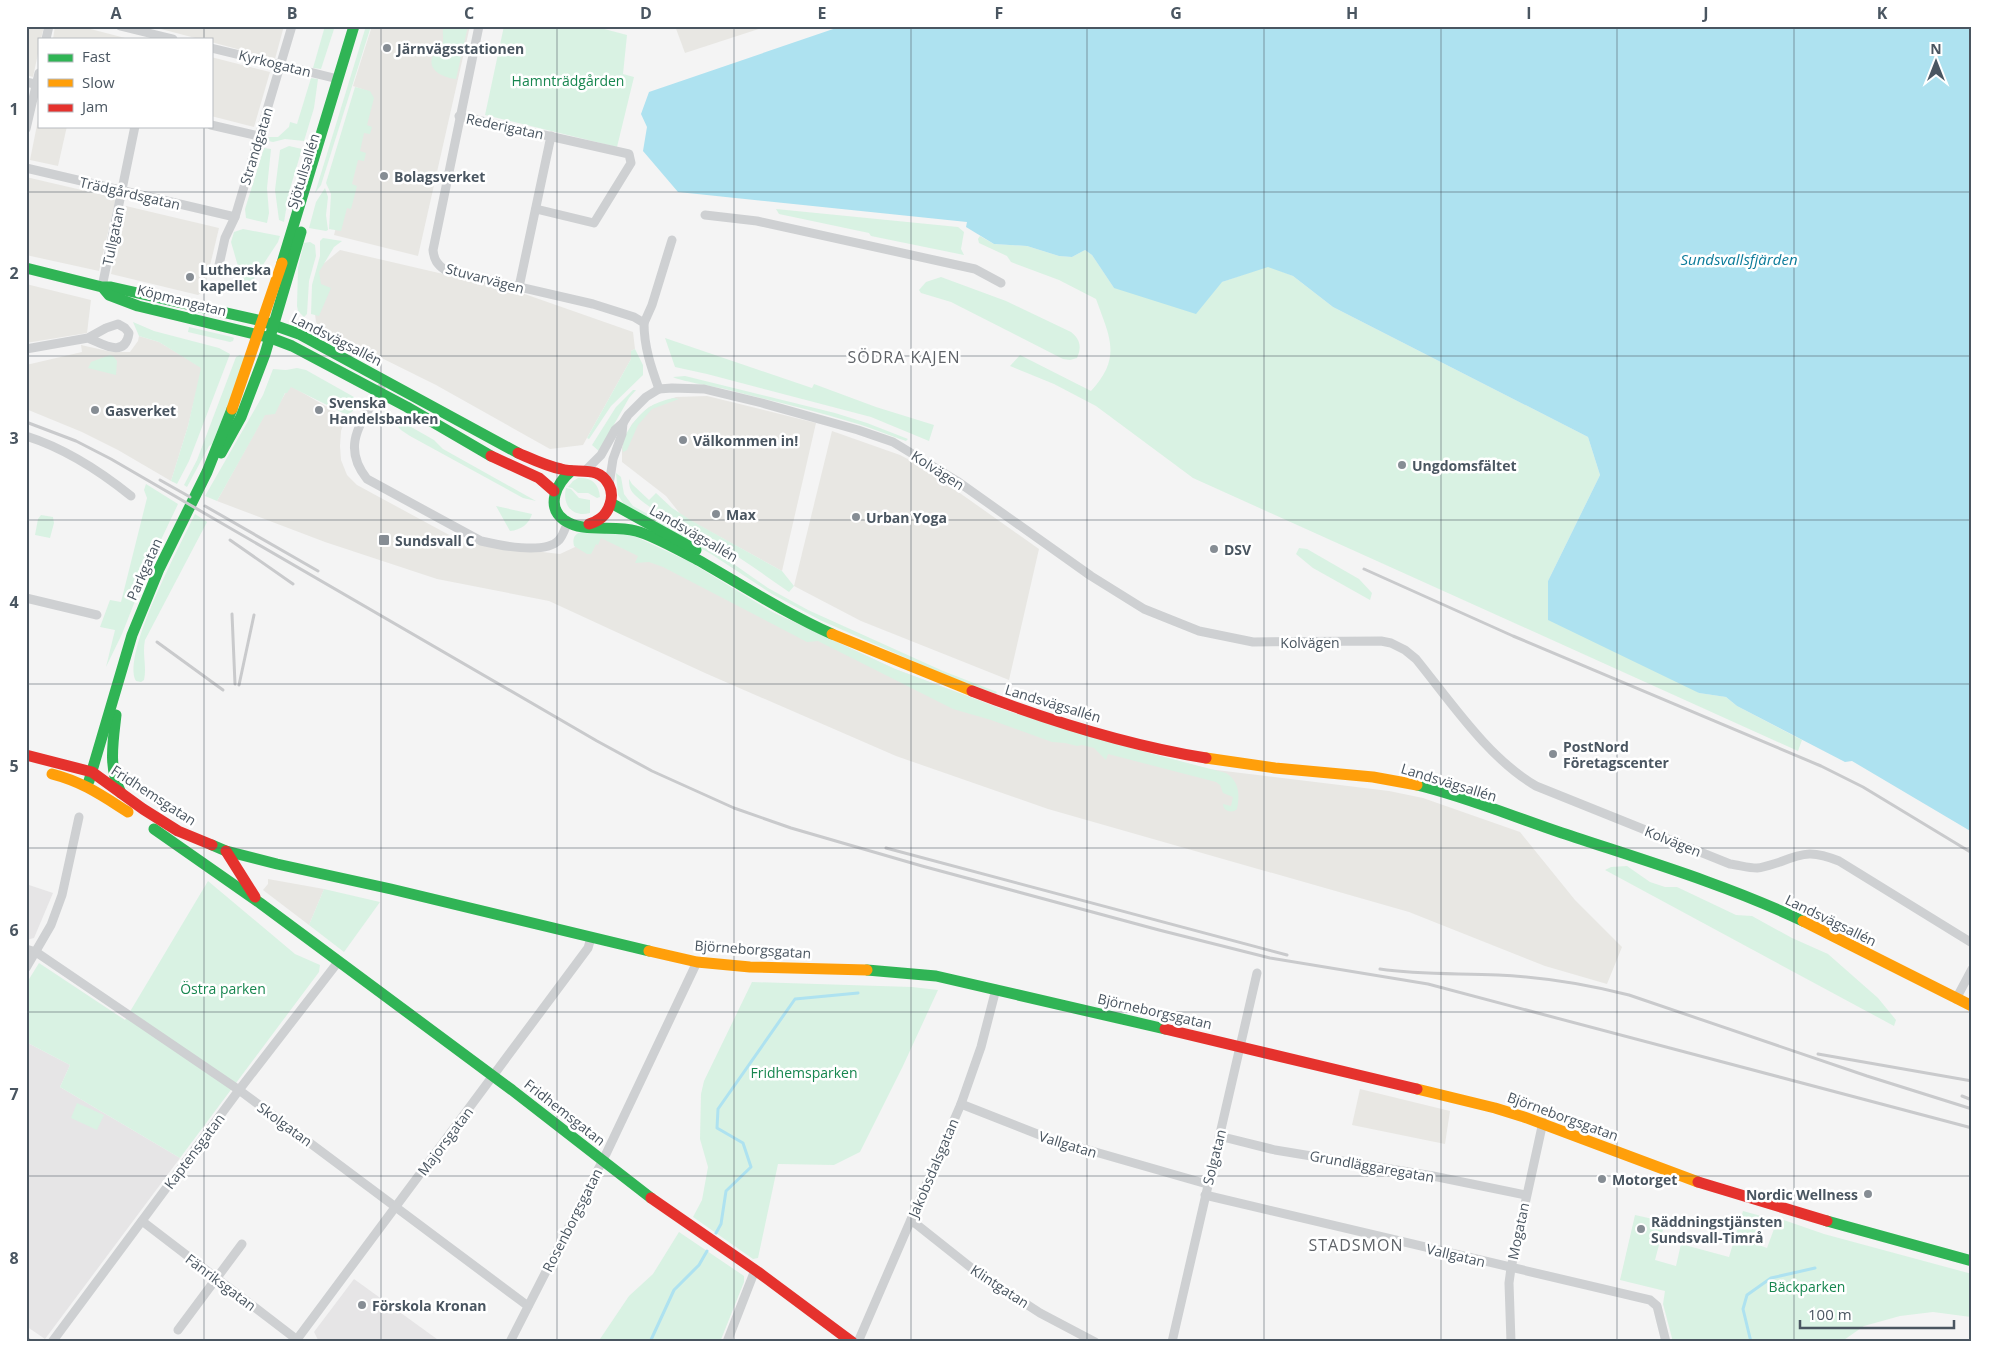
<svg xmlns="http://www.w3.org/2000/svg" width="1998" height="1368" viewBox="0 0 1998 1368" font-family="'Open Sans',sans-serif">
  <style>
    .commercial { fill: #e8e7e3 }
    .education { fill: #e6e5e6 }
    .green { fill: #d9f2e3 }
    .water { fill: #aee2f0 }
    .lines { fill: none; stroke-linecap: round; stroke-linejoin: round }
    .stream { stroke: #aee2f0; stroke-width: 3 }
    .street { stroke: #ced0d2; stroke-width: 9 }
    .fast { stroke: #30b455; stroke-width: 11 }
    .slow { stroke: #ff9f0a; stroke-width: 11 }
    .jam { stroke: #e5322d; stroke-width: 11 }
    .rail { stroke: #c9cacc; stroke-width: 3 }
    .grid { fill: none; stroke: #4a5661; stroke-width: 1; stroke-opacity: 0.55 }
    .poi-dot { fill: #868d94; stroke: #fff; stroke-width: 2 }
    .labels { text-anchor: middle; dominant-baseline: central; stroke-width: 5; stroke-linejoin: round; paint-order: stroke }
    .poi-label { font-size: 14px; font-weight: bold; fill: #4a5661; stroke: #fff; text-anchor: start }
    .street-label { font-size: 14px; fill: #4a5661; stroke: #fff }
    .park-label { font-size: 14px; fill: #17864f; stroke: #fff }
    .water-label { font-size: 15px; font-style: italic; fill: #0c7c9b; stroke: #fff }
    .quarter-label { font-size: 16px; letter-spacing: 1px; fill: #5f6368; stroke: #fff }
    .neatline { fill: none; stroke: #4a5661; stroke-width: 2 }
    .grid-label { font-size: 16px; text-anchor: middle; font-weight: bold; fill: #4a5661 }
  </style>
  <rect width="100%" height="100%" fill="#f4f4f4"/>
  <g class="commercial">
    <polygon points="26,26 44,26 41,39 39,39 39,49 33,77 26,75"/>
    <polygon points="55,26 79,26 129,39 53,39"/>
    <polygon points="161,26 284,26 275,59 211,42 211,39 199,39 161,29"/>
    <polygon points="372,26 470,26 418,256 334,235 370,92 353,86"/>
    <polygon points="675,26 768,26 685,53"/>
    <polygon points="211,57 270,72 254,127 211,116"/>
    <polygon points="39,115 39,126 67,126 58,166 30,160"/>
    <polygon points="26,177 116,198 99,271 26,255"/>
    <polygon points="126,206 219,228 204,291 198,295 111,274"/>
    <polygon points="340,250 516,291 633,332 635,349 631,351 631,359 583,445 550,449 436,385 319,327 316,322 315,314 317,276 322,265"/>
    <polygon points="26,284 91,300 87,333 26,343"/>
    <polygon points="139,336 159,342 202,368 188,426 171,481 118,450 82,432 26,409 26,365 82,352 81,345 112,352 130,352 138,341"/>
    <polygon points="291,386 346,418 341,431 340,446 341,460 347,475 357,485 464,543 560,554 575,547 588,530 690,574 895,669 1007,711 1145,752 1208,769 1389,791 1423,798 1520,832 1575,900 1622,947 1607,984 1545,966 1409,912 1048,809 896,756 705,673 549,601 437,579 325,542 217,501 265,414 277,408 286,392"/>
    <polygon points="707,396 816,423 782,571 682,516 666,496 622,462 622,448 632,424 649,407 676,397"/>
    <polygon points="832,431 900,455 923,467 1039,549 1009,680 861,621 794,586"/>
    <polygon points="268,879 324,889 309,925 263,890 268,884"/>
    <polygon points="1360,1089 1450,1111 1445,1144 1352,1125"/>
  </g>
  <g class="education">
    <polygon points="26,884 53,893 34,938 26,940"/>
    <polygon points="26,1042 70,1065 60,1087 180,1158 45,1339 26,1326"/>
    <polygon points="354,1279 441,1342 319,1342 314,1332"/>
  </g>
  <g class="green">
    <polygon points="325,26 335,26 321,69 313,68"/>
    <polygon points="366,26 371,26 321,185 315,193"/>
    <path d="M444,26H468L456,79C446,78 428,72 432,58C434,53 440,51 442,46C445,39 441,32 444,26Z"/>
    <polygon points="504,26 593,26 627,35 623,74 634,77 617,147 485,115"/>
    <polygon points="311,78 318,79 314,108 304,141 285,139 273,142 264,140 266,137 278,137 289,127 290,122 297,124"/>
    <polygon points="355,87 370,91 374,98 367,125 372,127 370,134 364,133 360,151 366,153 364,161 358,160 352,184 357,186 351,209 347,208 341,231 329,229 331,194 326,183"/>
    <polygon points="289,146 302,149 289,192 284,222 279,220 275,190 280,150"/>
    <polygon points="264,148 271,149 267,188 269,213 267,223 246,218 245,209"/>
    <polygon points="325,188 328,197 326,215 328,230 326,231 309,228 316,202"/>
    <polygon points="776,209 958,227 964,232 961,249 964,255 871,236 869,233 779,214"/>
    <polygon points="243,229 280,236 278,242 251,283 242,280 231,242 234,232"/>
    <path d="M980,236L994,244L1027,246L1059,256L1072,257L1085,250L1092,255L1114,288L1222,282L1268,266L1293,276L1333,307L1588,437L1600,475L1548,581L1699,693L1726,697L1737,706L1802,740L1798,751L1193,478L1096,406L1054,384L1010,366L1020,355L1091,391C1122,357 1110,338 1096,299L1059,280L1011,262L1007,256L979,243L978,239Z"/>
    <polygon points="323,238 342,241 334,247 319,272 321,284 331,288 319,316 311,314 312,285 320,256 320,241"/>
    <polygon points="310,242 315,245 316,256 309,281 307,314 304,317 298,311 297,306 298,268 304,243"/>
    <path d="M941,277L1006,301L1071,332C1080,339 1082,347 1077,358L1070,360L1063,359L951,302L921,293L919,290L926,282Z"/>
    <polygon points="133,322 154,331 219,348 230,354 189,461 177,484 171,481 188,426 201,368 159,342 139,336"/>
    <polygon points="189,327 232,337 234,338 233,341 230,342 188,332"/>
    <polygon points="665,338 812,388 814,384 876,407 934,425 929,441 871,417 707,374 675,367"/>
    <polygon points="635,349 643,365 643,375 611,406 589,439 587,438 631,359 631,351"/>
    <polygon points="110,355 113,356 117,361 116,375 88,368 91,362"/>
    <polygon points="240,355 244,357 244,364 212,444 209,446 187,487 184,485 197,460 236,357"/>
    <polygon points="297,368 306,370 354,397 353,411 347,415 291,387 287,393 285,393 275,414 265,415 217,501 205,496 263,395 273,369 286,370"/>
    <path d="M685,376L835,413L867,423L908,439L906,441C888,435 870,427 851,422C810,409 767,400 725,389C716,387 676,380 673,377Z"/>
    <polygon points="633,390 636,390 629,398 599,451 592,445 616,407"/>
    <path d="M673,398L679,399L652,409L638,425L627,450L623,452C620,437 636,417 648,408C655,403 664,400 673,398Z"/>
    <polygon points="383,411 434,440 443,449 536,501 523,498 410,436 401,430"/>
    <polygon points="616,473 621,477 624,494 633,506 698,542 735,565 768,588 808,610 943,671 997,692 996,694 940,673 820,620 772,594 711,554 625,506 618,495"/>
    <path d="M578,478C592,477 599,484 600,497L597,498L588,493H578L572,488L568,487L573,481Z"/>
    <path d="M629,479L632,484L649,500L656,493L672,508L692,521L782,571L794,586L789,592C763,574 737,555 709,539C686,526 654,513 636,496C630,491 629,486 629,479Z"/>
    <polygon points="146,484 178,504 150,563 122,634 106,667 115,630 100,627 110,600 121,602 147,498 144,490"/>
    <path d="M566,488L571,489L579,498L590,500V513C572,518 562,504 566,488Z"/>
    <path d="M496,506L532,514C529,524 521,530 510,531Z"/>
    <path d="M195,514L207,522L145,640C142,654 147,667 144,680L141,682L136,681C121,654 181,544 195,514Z"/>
    <polygon points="41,515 53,517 54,523 50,538 35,535 38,519"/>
    <path d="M583,531L632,535L690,562L774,613L895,669L1007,711L1145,752L1226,773C1239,781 1240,794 1237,809C1232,814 1223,811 1223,804L1231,806L1233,797L1223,793L1220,785L1216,782L1108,754L1106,760L1094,748L1082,745L1077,746L1065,743L1052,742L991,720L953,709L818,641L807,642L663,567L649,562L635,563L638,556L601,538L598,545L596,544L591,554H587L574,546C572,537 575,534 583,531Z"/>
    <polygon points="1299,548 1307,549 1359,579 1372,593 1370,600 1313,568 1296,554"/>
    <polygon points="1627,866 1650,882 1665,887 1677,887 1736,915 1752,916 1792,938 1828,954 1878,998 1896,1020 1894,1026 1605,870 1611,867"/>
    <polygon points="208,881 295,954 320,965 319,972 180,1158 60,1087 70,1065 26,1042 26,984 39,963 125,1020"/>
    <polygon points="324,889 380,902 344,952 309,925"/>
    <polygon points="752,982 912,987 938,990 902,1068 860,1152 834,1165 778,1164 758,1258 753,1259 693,1217 702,1200 708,1167 700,1139 701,1094 704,1081"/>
    <polygon points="77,1103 104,1115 97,1130 71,1118"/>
    <polygon points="1743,1211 1761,1216 1753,1243 1767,1248 1778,1218 1824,1234 1972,1274 1971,1317 1933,1312 1900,1316 1864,1326 1841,1342 1673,1342 1663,1304 1665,1291 1620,1280 1635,1215 1675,1224 1675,1228 1664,1226 1655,1260 1676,1266 1681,1244 1729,1257"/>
    <polygon points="679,1232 744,1276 744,1282 720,1342 598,1342 629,1296 653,1274"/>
  </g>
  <polygon class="water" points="842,26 1972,26 1972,832 1852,761 1845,762 1737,706 1726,697 1699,693 1548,620 1548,581 1600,475 1588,437 1333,307 1293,276 1268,267 1222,282 1196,314 1114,288 1092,255 1085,250 1072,257 1059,256 1027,246 994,244 966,227 967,222 678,192 643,151 647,127 641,114 649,92"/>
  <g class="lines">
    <g class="stream">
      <polyline points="716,1233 721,1224 726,1191 751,1167 743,1143 717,1128 718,1109 795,999 858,993"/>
      <polyline points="650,1342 674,1290 699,1265 707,1251"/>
      <polyline points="1751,1342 1743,1309 1747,1295 1771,1278 1815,1268"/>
    </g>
    <g class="street">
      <polyline points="120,26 173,39"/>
      <path d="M479,26L433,250C434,260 437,264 445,270L593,304L634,317L644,323C644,347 651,367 659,389"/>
      <polyline points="46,39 49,26"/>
      <polyline points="211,48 338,79"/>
      <polyline points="26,82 39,85"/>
      <polyline points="459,116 629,154 631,163 594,223 536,209"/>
      <polyline points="211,125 259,136"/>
      <polyline points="26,129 39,73"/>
      <polyline points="26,168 235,217"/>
      <polyline points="705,215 757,221 975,269 1001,283"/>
      <polyline points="219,265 225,238 235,217 292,26"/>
      <polyline points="102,287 135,126"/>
      <polyline points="519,287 551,136"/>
      <polyline points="644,323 652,305 672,240"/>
      <path d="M26,349L88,338L106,328L118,324L125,328L129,333C125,359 103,344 88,338"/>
      <path d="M381,388C364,420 339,444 367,479L481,541C498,545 545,555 559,540C563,536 565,528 568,522"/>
      <path d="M26,436C64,448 100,471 131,496"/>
      <path d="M587,469L601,455L615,430L623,423L628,415L646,397L659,389L672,388L704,389L762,403L858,430L893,442L957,481L1091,576L1144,609L1199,631L1253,642L1381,641L1391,643L1405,650L1416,659C1451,702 1488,758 1536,786L1730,864C1739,865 1748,868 1757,868C1765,867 1773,864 1780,862C1805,852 1814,851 1839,861L1972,943"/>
      <polyline points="609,485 613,459 622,434 623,423"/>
      <polyline points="26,598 97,615"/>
      <polyline points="26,949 36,952 239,1090 528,1306"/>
      <polyline points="26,968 51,925 62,895 79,817"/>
      <polyline points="1956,999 1972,969"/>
      <polyline points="961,1104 1050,1139 1207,1184"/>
      <polyline points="1219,1136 1275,1150 1433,1176 1526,1195"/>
      <polyline points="1205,1195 1650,1300 1657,1306 1666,1342"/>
      <polyline points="911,1220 974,1270 1040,1313 1095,1342"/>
      <polyline points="142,1221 300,1342"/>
      <polyline points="178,1330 242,1244"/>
      <polyline points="26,1341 27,1342"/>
      <polyline points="52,1342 239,1090 338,962"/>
      <polyline points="295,1342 588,948 591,938"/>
      <polyline points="510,1342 606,1154 697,962"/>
      <polyline points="727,1342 755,1270"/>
      <polyline points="858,1342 961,1104 981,1047 996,989"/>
      <polyline points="1172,1342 1257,973"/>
      <polyline points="1511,1342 1509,1283 1511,1268 1543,1122"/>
    </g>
    <g class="fast">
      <polyline points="282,263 354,26"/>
      <polyline points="26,268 102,287 111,287 262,321 299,334 518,453"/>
      <polyline points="104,289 109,295 138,306 271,338 292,346 407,407 491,456"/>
      <polyline points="221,453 241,417 265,354 301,232"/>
      <path d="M571,471C557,483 545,506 564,520C584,534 614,524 636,531C657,537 678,550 698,560C742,585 785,613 832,634"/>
      <polyline points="611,503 696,550"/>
      <path d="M116,715C113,742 108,768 121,793"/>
      <polyline points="89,781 132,635 159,569 207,472 232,409"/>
      <path d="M1417,785C1467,797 1514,817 1562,833C1643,860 1725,884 1803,921"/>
      <polyline points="154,829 260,903 512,1090 651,1198"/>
      <polyline points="212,845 226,851 277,864 391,889 649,951"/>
      <polyline points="867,970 936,976 1165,1029"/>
      <polyline points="1827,1221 1972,1261"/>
    </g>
    <g class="slow">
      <polyline points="232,409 282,263"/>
      <polyline points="832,634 972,691"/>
      <polyline points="1206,758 1275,768 1373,777 1417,785"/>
      <path d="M52,774C83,782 101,795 128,812"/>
      <polyline points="1803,921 1972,1006"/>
      <polyline points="649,951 697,962 750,967 867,970"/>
      <polyline points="1417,1089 1495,1108 1524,1117 1698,1182"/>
    </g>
    <g class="jam">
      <path d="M518,453C532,459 546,466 561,469C579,474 599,465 609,485C612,491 612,498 610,504C607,515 599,521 589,524"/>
      <polyline points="491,456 539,478 554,491"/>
      <path d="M972,691C1047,720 1126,745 1206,758"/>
      <polyline points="26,755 92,772 143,809 178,831 212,845"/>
      <polyline points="226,851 255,897"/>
      <polyline points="1165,1029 1417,1089"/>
      <polyline points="1698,1182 1827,1221"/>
      <polyline points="651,1198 758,1272 852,1342"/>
    </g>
    <g class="rail">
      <polyline points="26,422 76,441 111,459 597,741 652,771 734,808 791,828 922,866 1159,930 1270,958 1428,984 1972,1128"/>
      <polyline points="160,480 190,497"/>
      <polyline points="205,506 318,571"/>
      <polyline points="230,540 293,584"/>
      <polyline points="1364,569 1513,636 1821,766 1863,787 1972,853"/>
      <polyline points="232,614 235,684"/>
      <polyline points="157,642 223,690"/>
      <polyline points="239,685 254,615"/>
      <polyline points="886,848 1287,955"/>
      <path d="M1380,969C1419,975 1459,973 1498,975C1543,977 1586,984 1629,995L1867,1076L1972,1109"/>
      <polyline points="1818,1054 1972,1081"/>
      <polyline points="1962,1096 1972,1100"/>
    </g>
  </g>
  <path class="grid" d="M204,26V39M381,26V1342M557,26V1342M734,26V1342M911,26V1342M1087,26V1342M1264,26V1342M1441,26V1342M1617,26V1342M1794,26V1342M204,126V1342M26,192H1972M26,356H1972M26,520H1972M26,684H1972M26,848H1972M26,1012H1972M26,1176H1972"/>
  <g class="poi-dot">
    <circle cx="387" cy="48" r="5"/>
    <circle cx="384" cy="176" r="5"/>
    <circle cx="190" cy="277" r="5"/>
    <circle cx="95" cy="410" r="5"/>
    <circle cx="319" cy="410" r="5"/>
    <circle cx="683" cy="440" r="5"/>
    <circle cx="1402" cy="465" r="5"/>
    <circle cx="716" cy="514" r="5"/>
    <circle cx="856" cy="517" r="5"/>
    <rect x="378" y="534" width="12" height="12" rx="2.5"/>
    <circle cx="1214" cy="549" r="5"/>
    <circle cx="1553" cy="754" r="5"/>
    <circle cx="1602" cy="1179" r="5"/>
    <circle cx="1868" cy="1194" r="5"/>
    <circle cx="1641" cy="1229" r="5"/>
    <circle cx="362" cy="1305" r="5"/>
  </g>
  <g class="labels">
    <g class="poi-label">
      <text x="397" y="48">Järnvägsstationen</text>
      <text x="394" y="176">Bolagsverket</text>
      <text x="200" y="269">Lutherska<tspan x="200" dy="16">kapellet</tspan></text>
      <text x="329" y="402">Svenska<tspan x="329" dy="16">Handelsbanken</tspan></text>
      <text x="105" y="410">Gasverket</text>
      <text x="693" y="440">Välkommen in!</text>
      <text x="1412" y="465">Ungdomsfältet</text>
      <text x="726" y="514">Max</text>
      <text x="866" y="517">Urban Yoga</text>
      <text x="395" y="540">Sundsvall C</text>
      <text x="1224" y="549">DSV</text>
      <text x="1563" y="746">PostNord<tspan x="1563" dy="16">Företagscenter</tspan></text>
      <text x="1612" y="1179">Motorget</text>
      <text x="1858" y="1194" text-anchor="end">Nordic Wellness</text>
      <text x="1651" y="1221">Räddningstjänsten<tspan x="1651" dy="16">Sundsvall-Timrå</tspan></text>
      <text x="372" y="1305">Förskola Kronan</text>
    </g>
    <g class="street-label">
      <text transform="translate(275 63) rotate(14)">Kyrkogatan</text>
      <text transform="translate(505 126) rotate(12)">Rederigatan</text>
      <text transform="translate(256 146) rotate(-73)">Strandgatan</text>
      <text transform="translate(303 171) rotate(-73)">Sjötullsallén</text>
      <text transform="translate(130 193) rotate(13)">Trädgårdsgatan</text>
      <text transform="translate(113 236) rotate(-78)">Tullgatan</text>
      <text transform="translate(485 278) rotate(15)">Stuvarvägen</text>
      <text transform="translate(182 300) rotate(14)">Köpmangatan</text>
      <text transform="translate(337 339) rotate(27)">Landsvägsallén</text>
      <text transform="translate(938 470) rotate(33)">Kolvägen</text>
      <text transform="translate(694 533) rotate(30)">Landsvägsallén</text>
      <text transform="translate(144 569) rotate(-66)">Parkgatan</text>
      <text x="1310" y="642">Kolvägen</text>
      <text transform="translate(1053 703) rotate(17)">Landsvägsallén</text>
      <text transform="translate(1449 782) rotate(17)">Landsvägsallén</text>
      <text transform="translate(154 795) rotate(33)">Fridhemsgatan</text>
      <text transform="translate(1673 841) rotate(22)">Kolvägen</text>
      <text transform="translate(1831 920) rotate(26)">Landsvägsallén</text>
      <text transform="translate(753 949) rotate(4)">Björneborgsgatan</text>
      <text transform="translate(1155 1011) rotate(13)">Björneborgsgatan</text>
      <text transform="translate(565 1112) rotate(38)">Fridhemsgatan</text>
      <text transform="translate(1563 1116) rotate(20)">Björneborgsgatan</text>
      <text transform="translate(285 1124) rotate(36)">Skolgatan</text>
      <text transform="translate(445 1141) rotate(-53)">Majorsgatan</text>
      <text transform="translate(1068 1144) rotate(17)">Vallgatan</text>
      <text transform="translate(194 1151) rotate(-53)">Kaptensgatan</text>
      <text transform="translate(1214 1157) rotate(-76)">Solgatan</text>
      <text transform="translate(1372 1166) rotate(10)">Grundläggaregatan</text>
      <text transform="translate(933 1168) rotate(-67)">Jakobsdalsgatan</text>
      <text transform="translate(572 1220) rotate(-63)">Rosenborgsgatan</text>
      <text transform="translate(1518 1231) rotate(-78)">Mogatan</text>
      <text transform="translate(1456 1255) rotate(13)">Vallgatan</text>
      <text transform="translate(221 1282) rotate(37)">Fänriksgatan</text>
      <text transform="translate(1000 1286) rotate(33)">Klintgatan</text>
    </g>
    <g class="park-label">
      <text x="568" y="80">Hamnträdgården</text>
      <text x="223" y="988">Östra parken</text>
      <text x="804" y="1072">Fridhemsparken</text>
      <text x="1807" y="1286">Bäckparken</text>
    </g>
    <g class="water-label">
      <text x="1739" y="259">Sundsvallsfjärden</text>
    </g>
    <g class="quarter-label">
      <text x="904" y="357">SÖDRA KAJEN</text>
      <text x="1356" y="1245">STADSMON</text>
    </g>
  </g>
  <rect width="1998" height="1368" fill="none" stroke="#ffffff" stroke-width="55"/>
  <rect x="38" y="38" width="175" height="90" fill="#ffffff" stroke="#b7bbc0"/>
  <rect x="48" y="54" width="25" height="8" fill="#30b455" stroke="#b7bbc0"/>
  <text x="82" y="62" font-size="15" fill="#4a5661">Fast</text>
  <rect x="48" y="79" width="25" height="8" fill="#ff9f0a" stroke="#b7bbc0"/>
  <text x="82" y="88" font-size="15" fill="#4a5661">Slow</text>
  <rect x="48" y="104" width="25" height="8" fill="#e5322d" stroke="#b7bbc0"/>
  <text x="82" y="112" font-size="15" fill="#4a5661">Jam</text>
  <g transform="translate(1936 62)" stroke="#ffffff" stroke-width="4" paint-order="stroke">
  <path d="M0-4L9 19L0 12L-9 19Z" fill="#4a5661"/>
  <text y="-8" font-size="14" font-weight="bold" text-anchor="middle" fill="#4a5661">N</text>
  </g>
  <path d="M1800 1320v8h154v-8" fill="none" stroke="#4a5661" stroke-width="2.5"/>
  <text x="1808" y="1320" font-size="15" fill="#4a5661" stroke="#ffffff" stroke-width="4" paint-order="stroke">100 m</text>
  <rect x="28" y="28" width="1942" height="1312" class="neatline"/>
  <g class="grid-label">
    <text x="116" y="19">A</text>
    <text x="292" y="19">B</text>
    <text x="469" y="19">C</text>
    <text x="646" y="19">D</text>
    <text x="822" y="19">E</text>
    <text x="999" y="19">F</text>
    <text x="1176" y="19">G</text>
    <text x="1352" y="19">H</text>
    <text x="1529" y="19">I</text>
    <text x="1706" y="19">J</text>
    <text x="1882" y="19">K</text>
    <text x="14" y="115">1</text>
    <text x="14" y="279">2</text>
    <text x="14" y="444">3</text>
    <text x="14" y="608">4</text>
    <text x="14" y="772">5</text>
    <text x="14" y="936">6</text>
    <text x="14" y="1100">7</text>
    <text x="14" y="1264">8</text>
  </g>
</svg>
